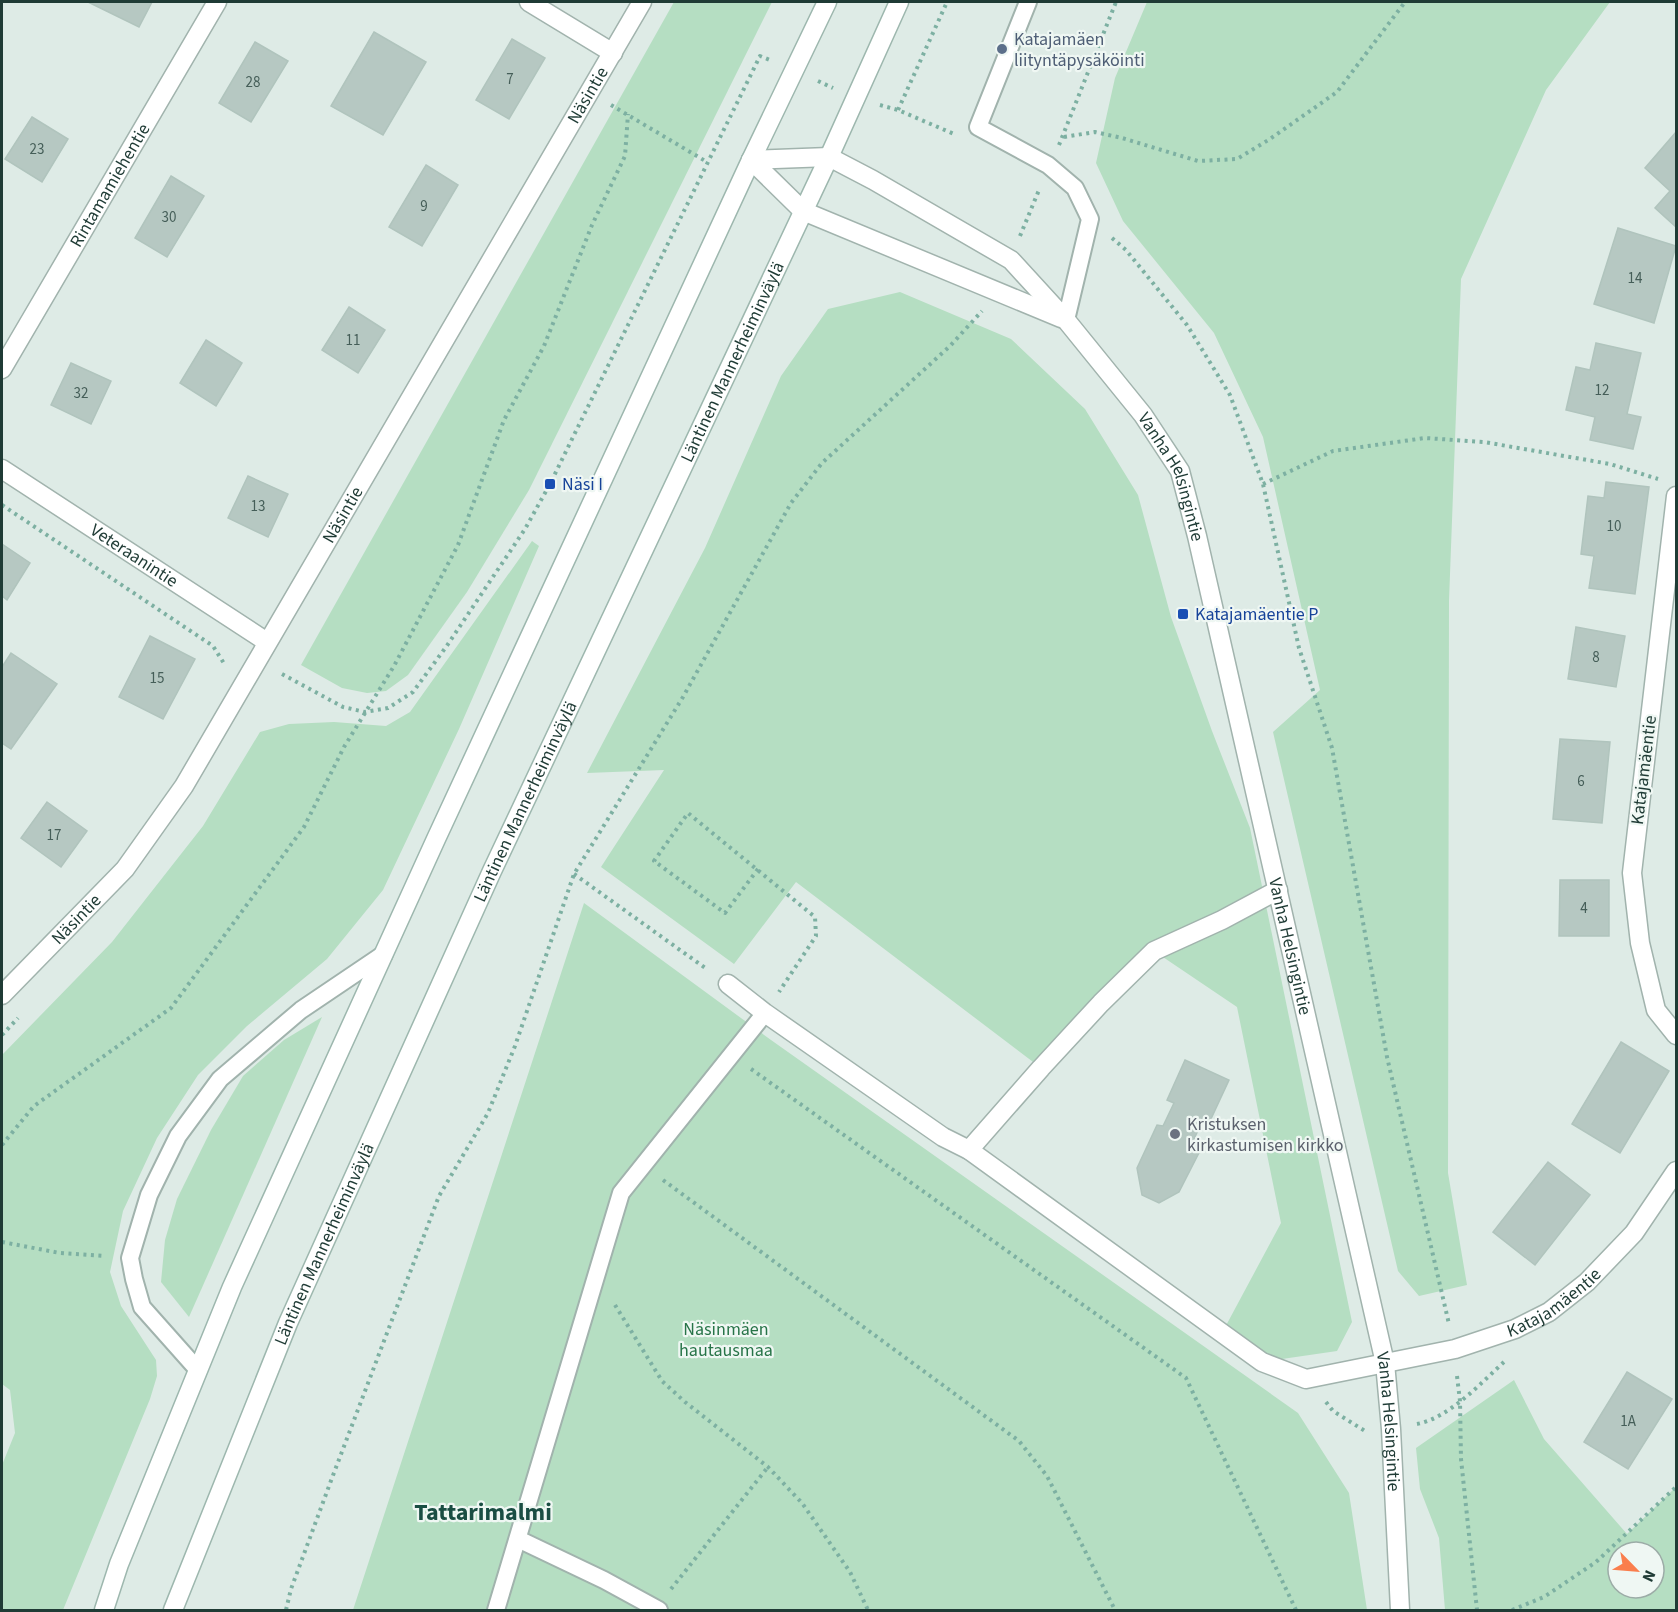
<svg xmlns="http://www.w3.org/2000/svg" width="1678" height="1612" viewBox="0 0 1678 1612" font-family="'Source Sans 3',sans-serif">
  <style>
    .green { fill: #b5dec2; fill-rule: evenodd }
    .building { fill: #b6c8c2; stroke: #b0c4bd; stroke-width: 1.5 }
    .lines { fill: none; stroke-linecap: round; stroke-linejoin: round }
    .service-casing { stroke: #a1b3ad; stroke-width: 20 }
    .minor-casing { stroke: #a1b3ad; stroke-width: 21 }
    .tertiary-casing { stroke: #a1b3ad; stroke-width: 21 }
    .secondary-casing { stroke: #9db7ae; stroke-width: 21 }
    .path { stroke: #7db0a2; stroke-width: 4; stroke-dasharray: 3 4.5; stroke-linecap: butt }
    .service { stroke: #fff; stroke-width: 16 }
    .minor { stroke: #fff; stroke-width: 18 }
    .tertiary { stroke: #fff; stroke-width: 18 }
    .secondary { stroke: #fff; stroke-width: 18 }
    .service-dot { fill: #5c6f8a; stroke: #eff7f3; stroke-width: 2 }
    .transit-dot { fill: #1a4fb4; stroke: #eff7f3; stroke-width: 2 }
    .worship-dot { fill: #6b7280; stroke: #eff7f3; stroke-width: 2 }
    .labels { text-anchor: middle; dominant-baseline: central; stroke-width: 4.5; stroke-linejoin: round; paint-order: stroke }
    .number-label { font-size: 15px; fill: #455e58 }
    .service-label { font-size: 18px; fill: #4e5e75; stroke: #eff7f3; text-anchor: start }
    .street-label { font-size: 18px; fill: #1f3b35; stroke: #eff7f3 }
    .transit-label { font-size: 18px; fill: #164399; stroke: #eff7f3; text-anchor: start }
    .worship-label { font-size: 18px; fill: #5b616d; stroke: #eff7f3; text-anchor: start }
    .park-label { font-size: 18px; fill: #277448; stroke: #eff7f3 }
    .district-label { font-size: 24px; font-weight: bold; fill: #1a4e43; stroke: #eff7f3 }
  </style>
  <rect width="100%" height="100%" fill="#deebe6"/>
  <g class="green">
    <polygon points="674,2 772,2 529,490 467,592 408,675 386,691 367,693 342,688 301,665"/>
    <polygon points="1147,2 1610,2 1546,90 1461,279 1449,601 1448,1173 1467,1285 1419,1296 1398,1271 1273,732 1320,690 1263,437 1214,333 1123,221 1096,163 1115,78"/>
    <polygon points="900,292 1011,339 1085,409 1138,495 1171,617 1212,731 1250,828 1352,1322 1337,1351 1262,1362 1222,1333 1281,1223 1237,1007 1154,951 1041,1068 796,882 734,964 601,867 664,770 587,773 705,548 781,376 828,309"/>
    <polygon points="532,541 539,546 459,729 383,890 327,959 247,1026 198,1075 157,1138 123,1211 110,1272 121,1306 156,1360 157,1376 150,1399 63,1610 2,1610 2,1465 15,1433 10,1390 2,1384 2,1055 112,942 203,826 260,732 289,724 334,722 386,726 410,712"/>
    <polygon points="584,903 771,1040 1298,1413 1349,1493 1367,1610 353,1610"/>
    <polygon points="322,1017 189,1317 161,1282 165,1240 177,1199 211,1130 243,1076 284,1040"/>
    <path d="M1514,1380L1544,1439L1627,1534L1676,1487V1610H1445L1439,1538L1420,1489L1416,1448ZM1618,1552H1654V1588H1618Z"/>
  </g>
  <g class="building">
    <polygon points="88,2 152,2 139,27"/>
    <polygon points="374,32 426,62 383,135 331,106"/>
    <polygon points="512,39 545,58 509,119 476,100"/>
    <polygon points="255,42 288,61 251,122 219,103"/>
    <polygon points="32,117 68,139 42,182 5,159"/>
    <polygon points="1676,132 1676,227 1655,208 1670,191 1645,168"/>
    <polygon points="426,165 458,185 422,246 389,227"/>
    <polygon points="171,176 204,196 167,257 135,238"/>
    <polygon points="1618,228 1676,246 1654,323 1594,304"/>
    <polygon points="349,307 385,330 358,373 322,350"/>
    <polygon points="206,340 242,363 216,406 180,383"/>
    <polygon points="1596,343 1641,353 1627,414 1641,417 1633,449 1590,440 1595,417 1566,410 1576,367 1590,370"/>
    <polygon points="71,363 111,381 91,424 51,405"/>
    <polygon points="248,476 288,494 268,537 228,518"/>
    <polygon points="1606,482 1649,487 1635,594 1589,588 1594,556 1581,554 1588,496 1604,498"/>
    <polygon points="2,544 30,563 7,600 2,596"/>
    <polygon points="1576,627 1625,636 1616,687 1568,679"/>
    <polygon points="150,636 195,659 163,719 119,697"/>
    <polygon points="11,653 57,684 11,749 2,743 2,667"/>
    <polygon points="1560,739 1610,742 1602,823 1553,819"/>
    <polygon points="47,802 87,831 61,867 21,838"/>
    <polygon points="1560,880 1609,880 1609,936 1559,936"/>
    <polygon points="1621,1042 1669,1071 1620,1153 1572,1124"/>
    <polygon points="1185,1060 1229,1080 1210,1121 1204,1118 1193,1141 1203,1145 1179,1192 1159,1203 1142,1195 1137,1168 1157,1125 1163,1126 1174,1103 1167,1100"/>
    <polygon points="1548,1162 1590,1195 1535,1265 1493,1232"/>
    <polygon points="1627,1372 1672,1399 1628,1469 1584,1442"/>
  </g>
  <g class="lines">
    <defs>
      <g id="service">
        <polyline points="1028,2 978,127 1048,165 1075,188 1090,219 1066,320"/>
        <polyline points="198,1370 142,1307 134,1279 130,1258 149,1195 178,1136 220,1079 301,1010 384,954"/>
        <polyline points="518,1539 604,1580 659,1610"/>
        <polyline points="496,1610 621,1193 765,1013"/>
      </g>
      <g id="minor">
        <polyline points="529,2 613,53"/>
        <path id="s1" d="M2,369L217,2"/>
        <path id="s2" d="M2,469L267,642"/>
        <polyline points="1676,496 1632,873 1640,943 1656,1010 1676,1035"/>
        <path id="s3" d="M728,984L765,1013L943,1137L969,1150L1262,1362L1306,1379L1455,1349L1515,1329L1549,1312L1587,1282L1634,1233L1676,1171"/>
        <path id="s4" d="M2,995L125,869L184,786L642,2"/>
        <polyline points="969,1150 1041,1068 1101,1003 1154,951 1222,920 1278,890"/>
      </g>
      <g id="tertiary">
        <path id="s5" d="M751,160L829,157L873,180L1011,260L1066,320L1143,415L1180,471L1197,536L1385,1363L1391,1429L1400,1610"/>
        <polyline points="751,160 803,211 1061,318"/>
      </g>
      <g id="secondary">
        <polyline points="104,1610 119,1564 232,1287 436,839 751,160 827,2"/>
        <path id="s6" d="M173,1610L288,1323L492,871L829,157L899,2"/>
      </g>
    </defs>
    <use href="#service" class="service-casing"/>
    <use href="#minor" class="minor-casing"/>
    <use href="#tertiary" class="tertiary-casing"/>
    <use href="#secondary" class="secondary-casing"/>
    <g class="path">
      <polyline points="818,81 833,88"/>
      <polyline points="611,105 707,162"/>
      <polyline points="880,105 898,110 954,134"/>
      <polyline points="898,110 947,2"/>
      <polyline points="1064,137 1095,132 1122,138 1198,161 1237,159 1270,139 1337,92 1405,2"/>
      <polyline points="1059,145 1116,2"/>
      <polyline points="1020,236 1039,190"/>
      <polyline points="1112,238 1126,250 1187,325 1230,395 1263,484 1299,648 1332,748 1387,1057 1449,1324"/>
      <polyline points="1263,484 1333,451 1425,438 1484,442 1610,464 1658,479"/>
      <polyline points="2,505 213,646 225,665"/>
      <polyline points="282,674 343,707 365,712 388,708 413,692 446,647 525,529 550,484 760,56 770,60"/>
      <polyline points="758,869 725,913 654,861 688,813 815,917 816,936 779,992"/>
      <polyline points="574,874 708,970"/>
      <polyline points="2,1035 18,1018"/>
      <polyline points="751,1069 1186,1378 1296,1610"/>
      <polyline points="2,1145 34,1106 171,1008 304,827 344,747 394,666 458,545 504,420 544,346 592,225 625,156 628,114"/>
      <polyline points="663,1180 1019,1441 1047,1476 1115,1610"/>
      <polyline points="2,1242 60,1253 105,1256"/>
      <polyline points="615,1305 662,1381 685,1402 768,1467 802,1503 850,1572 868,1610"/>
      <polyline points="1457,1376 1460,1401 1461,1459 1477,1610"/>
      <polyline points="1326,1402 1333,1411 1365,1431"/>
      <path d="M1417,1424C1449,1418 1481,1383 1505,1361"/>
      <polyline points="671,1589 768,1467"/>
      <polyline points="286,1610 291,1589 332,1478 439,1196 488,1113 515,1046 574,874 683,697 791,503 822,463 950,346 982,311"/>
      <polyline points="1512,1610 1544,1597 1596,1562 1676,1487"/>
    </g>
    <use href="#service" class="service"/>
    <use href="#minor" class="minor"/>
    <use href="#tertiary" class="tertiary"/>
    <use href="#secondary" class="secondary"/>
  </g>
  <circle class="service-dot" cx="1002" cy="49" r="6"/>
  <g class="transit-dot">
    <rect x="544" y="478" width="12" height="12" rx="3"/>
    <rect x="1177" y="608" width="12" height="12" rx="3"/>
  </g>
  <circle class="worship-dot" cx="1175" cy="1134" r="6"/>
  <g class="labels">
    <g class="number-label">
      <text x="510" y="79">7</text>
      <text x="253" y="82">28</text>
      <text x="37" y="149">23</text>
      <text x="424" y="206">9</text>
      <text x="169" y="217">30</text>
      <text x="1635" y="278">14</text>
      <text x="353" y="340">11</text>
      <text x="1602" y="390">12</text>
      <text x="81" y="393">32</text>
      <text x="258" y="506">13</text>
      <text x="1614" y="526">10</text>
      <text x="1596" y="657">8</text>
      <text x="157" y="678">15</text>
      <text x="1581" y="781">6</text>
      <text x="54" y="835">17</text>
      <text x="1584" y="908">4</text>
      <text x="1628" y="1421">1A</text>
    </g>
    <g class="service-label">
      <text x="1014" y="39">Katajamäen<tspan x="1014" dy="21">liityntäpysäköinti</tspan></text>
    </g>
    <g class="street-label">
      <text stroke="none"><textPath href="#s4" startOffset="1078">Näsintie</textPath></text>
      <text stroke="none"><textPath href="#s1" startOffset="213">Rintamamiehentie</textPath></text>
      <text stroke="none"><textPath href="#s6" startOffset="1368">Läntinen Mannerheiminväylä</textPath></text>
      <text stroke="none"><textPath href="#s5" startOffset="560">Vanha Helsingintie</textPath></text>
      <text stroke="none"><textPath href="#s4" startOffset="592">Näsintie</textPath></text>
      <text stroke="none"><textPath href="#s2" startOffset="158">Veteraanintie</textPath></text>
      <text transform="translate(1644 770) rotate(-83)">Katajamäentie</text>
      <text stroke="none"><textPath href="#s6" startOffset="882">Läntinen Mannerheiminväylä</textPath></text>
      <text stroke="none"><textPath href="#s4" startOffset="106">Näsintie</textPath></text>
      <text stroke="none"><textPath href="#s5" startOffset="1046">Vanha Helsingintie</textPath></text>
      <text stroke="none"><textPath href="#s6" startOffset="396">Läntinen Mannerheiminväylä</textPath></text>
      <text stroke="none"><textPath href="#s3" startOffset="964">Katajamäentie</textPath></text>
      <text stroke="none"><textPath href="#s5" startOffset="1532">Vanha Helsingintie</textPath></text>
    </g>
    <g class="transit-label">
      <text x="562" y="484">Näsi I</text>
      <text x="1195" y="614">Katajamäentie P</text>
    </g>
    <g class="worship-label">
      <text x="1187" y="1124">Kristuksen<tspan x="1187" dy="21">kirkastumisen kirkko</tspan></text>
    </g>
    <g class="park-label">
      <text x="726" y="1329">Näsinmäen<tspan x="726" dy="21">hautausmaa</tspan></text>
    </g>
    <g class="district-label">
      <text x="483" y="1512">Tattarimalmi</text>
    </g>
  </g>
  <rect width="1678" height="1612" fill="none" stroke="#1f3b35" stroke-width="6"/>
  <g transform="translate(1636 1570) rotate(115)"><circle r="28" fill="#eff7f3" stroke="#9caca7" stroke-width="1.5"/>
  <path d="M0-4.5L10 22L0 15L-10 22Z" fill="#fa7e4d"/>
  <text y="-9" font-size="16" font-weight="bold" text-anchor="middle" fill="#1f3b35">N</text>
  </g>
</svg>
